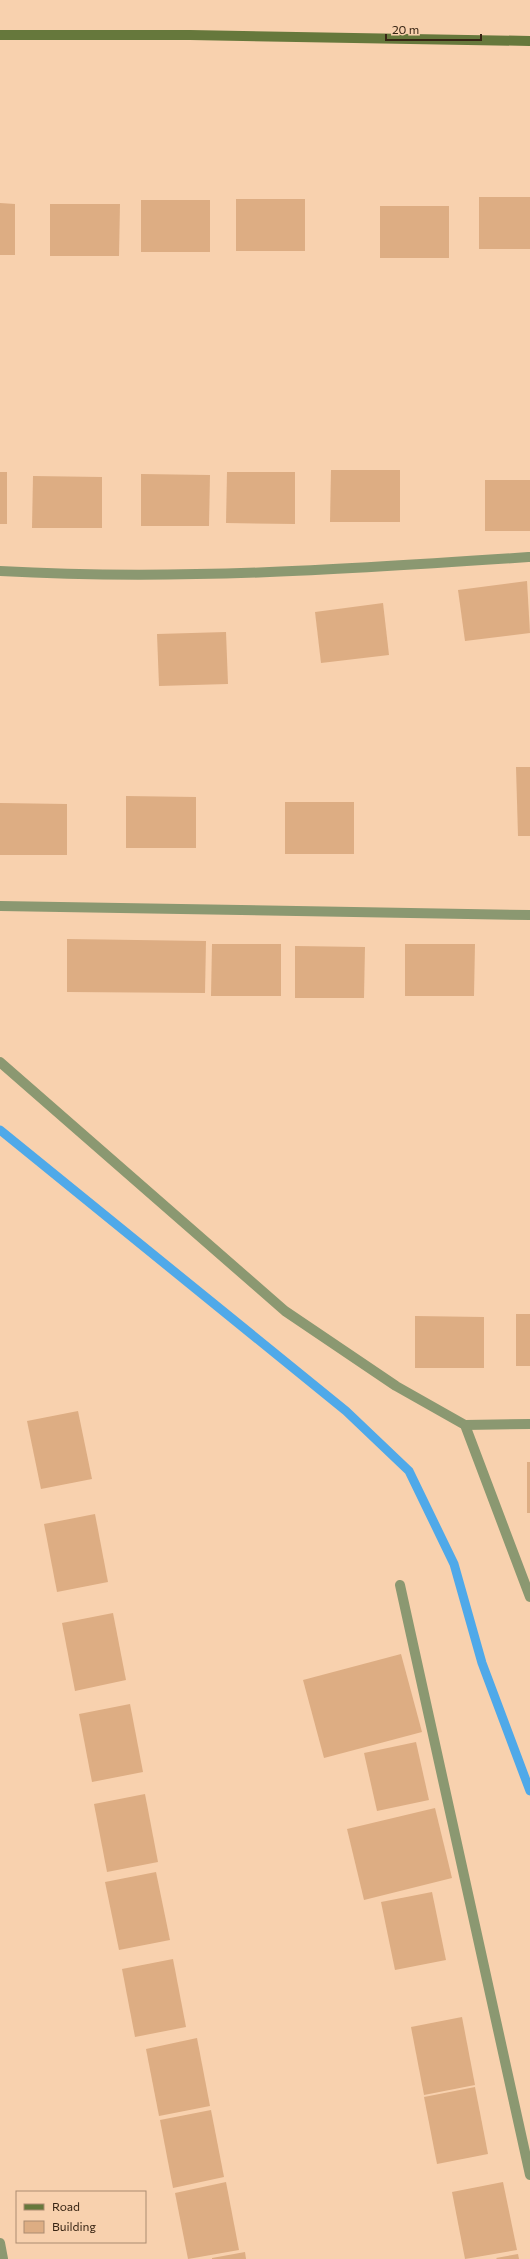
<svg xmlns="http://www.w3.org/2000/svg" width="530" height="2259" viewBox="0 0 530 2259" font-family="Commissioner,sans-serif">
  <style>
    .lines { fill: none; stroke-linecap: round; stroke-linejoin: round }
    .stream { stroke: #4fa9e9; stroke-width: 9 }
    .building { fill: #ddad83 }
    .street { stroke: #8b9871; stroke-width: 10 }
    .secondary { stroke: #66783c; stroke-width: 10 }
  </style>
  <rect width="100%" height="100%" fill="#f8d1ae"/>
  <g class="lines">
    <polyline class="stream" points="0,1130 346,1411 409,1471 454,1564 482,1663 530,1791"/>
  </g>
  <g class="building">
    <rect x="479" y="197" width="51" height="52"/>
    <rect x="236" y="199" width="69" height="52"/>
    <rect x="141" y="200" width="69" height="52"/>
    <polygon points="0,203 15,204 15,255 0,255"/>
    <polygon points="50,204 120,204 119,256 50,256"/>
    <rect x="380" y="206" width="69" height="52"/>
    <polygon points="331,470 400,470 400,522 330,522"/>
    <rect x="0" y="472" width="7" height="52"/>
    <polygon points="227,472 295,472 295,524 226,523"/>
    <polygon points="141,474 210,475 209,526 141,526"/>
    <polygon points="33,476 102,477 102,528 32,528"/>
    <rect x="485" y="480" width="45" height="51"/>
    <polygon points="527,581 530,633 465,641 458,590"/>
    <polygon points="383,603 389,655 321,663 315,612"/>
    <polygon points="226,632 228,684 159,686 157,634"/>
    <polygon points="516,767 530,767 530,836 518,836"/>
    <polygon points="126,796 196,797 196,848 126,848"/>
    <rect x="285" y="802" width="69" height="52"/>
    <polygon points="0,803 67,804 67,855 0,855"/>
    <polygon points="67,939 206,941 205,993 67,992"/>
    <polygon points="212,944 281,944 281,996 211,996"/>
    <polygon points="405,944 475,944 474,996 405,996"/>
    <polygon points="295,946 365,947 364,998 295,998"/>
    <rect x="516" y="1314" width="14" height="52"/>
    <polygon points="415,1316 484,1317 484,1368 415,1368"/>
    <polygon points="78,1411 92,1479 41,1489 27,1421"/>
    <rect x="527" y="1462" width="3" height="51"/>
    <polygon points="95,1514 108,1582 57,1592 44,1524"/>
    <polygon points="113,1613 126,1680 75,1691 62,1623"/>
    <polygon points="401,1654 422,1732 324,1758 303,1680"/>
    <polygon points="130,1704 143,1772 92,1782 79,1714"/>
    <polygon points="416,1742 429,1800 377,1811 364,1753"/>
    <polygon points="145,1794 158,1862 107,1872 94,1804"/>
    <polygon points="435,1808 452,1878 364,1900 347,1829"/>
    <polygon points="156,1872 170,1940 119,1950 105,1882"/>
    <polygon points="432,1892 446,1960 395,1970 381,1902"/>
    <polygon points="173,1959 186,2027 135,2037 122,1969"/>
    <polygon points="462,2017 475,2085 424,2095 411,2027"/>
    <polygon points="197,2038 210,2106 159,2116 146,2049"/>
    <polygon points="475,2087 488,2154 437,2164 424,2097"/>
    <polygon points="211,2110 224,2177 173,2188 160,2120"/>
    <polygon points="226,2182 239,2250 188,2259 175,2193"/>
    <polygon points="503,2182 517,2250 465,2259 452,2192"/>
    <polygon points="245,2252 246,2259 212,2259 212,2258"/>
    <polygon points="518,2254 519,2259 497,2259 496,2258"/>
  </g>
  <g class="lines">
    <g class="street">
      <path d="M0,571C177,581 353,569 530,557"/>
      <polyline points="0,906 530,915"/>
      <polyline points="0,1062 285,1311 396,1386 465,1425 530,1597"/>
      <polyline points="465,1425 530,1424"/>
      <polyline points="400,1585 530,2175"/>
      <polyline points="0,2243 3,2259"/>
    </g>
    <polyline class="secondary" points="0,35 190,35 530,41"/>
  </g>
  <rect x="16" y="2191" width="130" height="52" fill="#f8d1ae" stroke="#ab8c70"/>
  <rect x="24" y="2204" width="20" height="6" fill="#66783c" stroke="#ab8c70"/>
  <text x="52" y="2211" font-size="12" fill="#382514">Road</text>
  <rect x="24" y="2221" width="20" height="12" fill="#ddad83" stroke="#ab8c70"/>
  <text x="52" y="2231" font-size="12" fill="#382514">Building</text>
  <path d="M386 34v6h95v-6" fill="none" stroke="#382514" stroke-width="2"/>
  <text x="392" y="34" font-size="12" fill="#382514" stroke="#f8d1ae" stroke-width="3" paint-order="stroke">20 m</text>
</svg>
